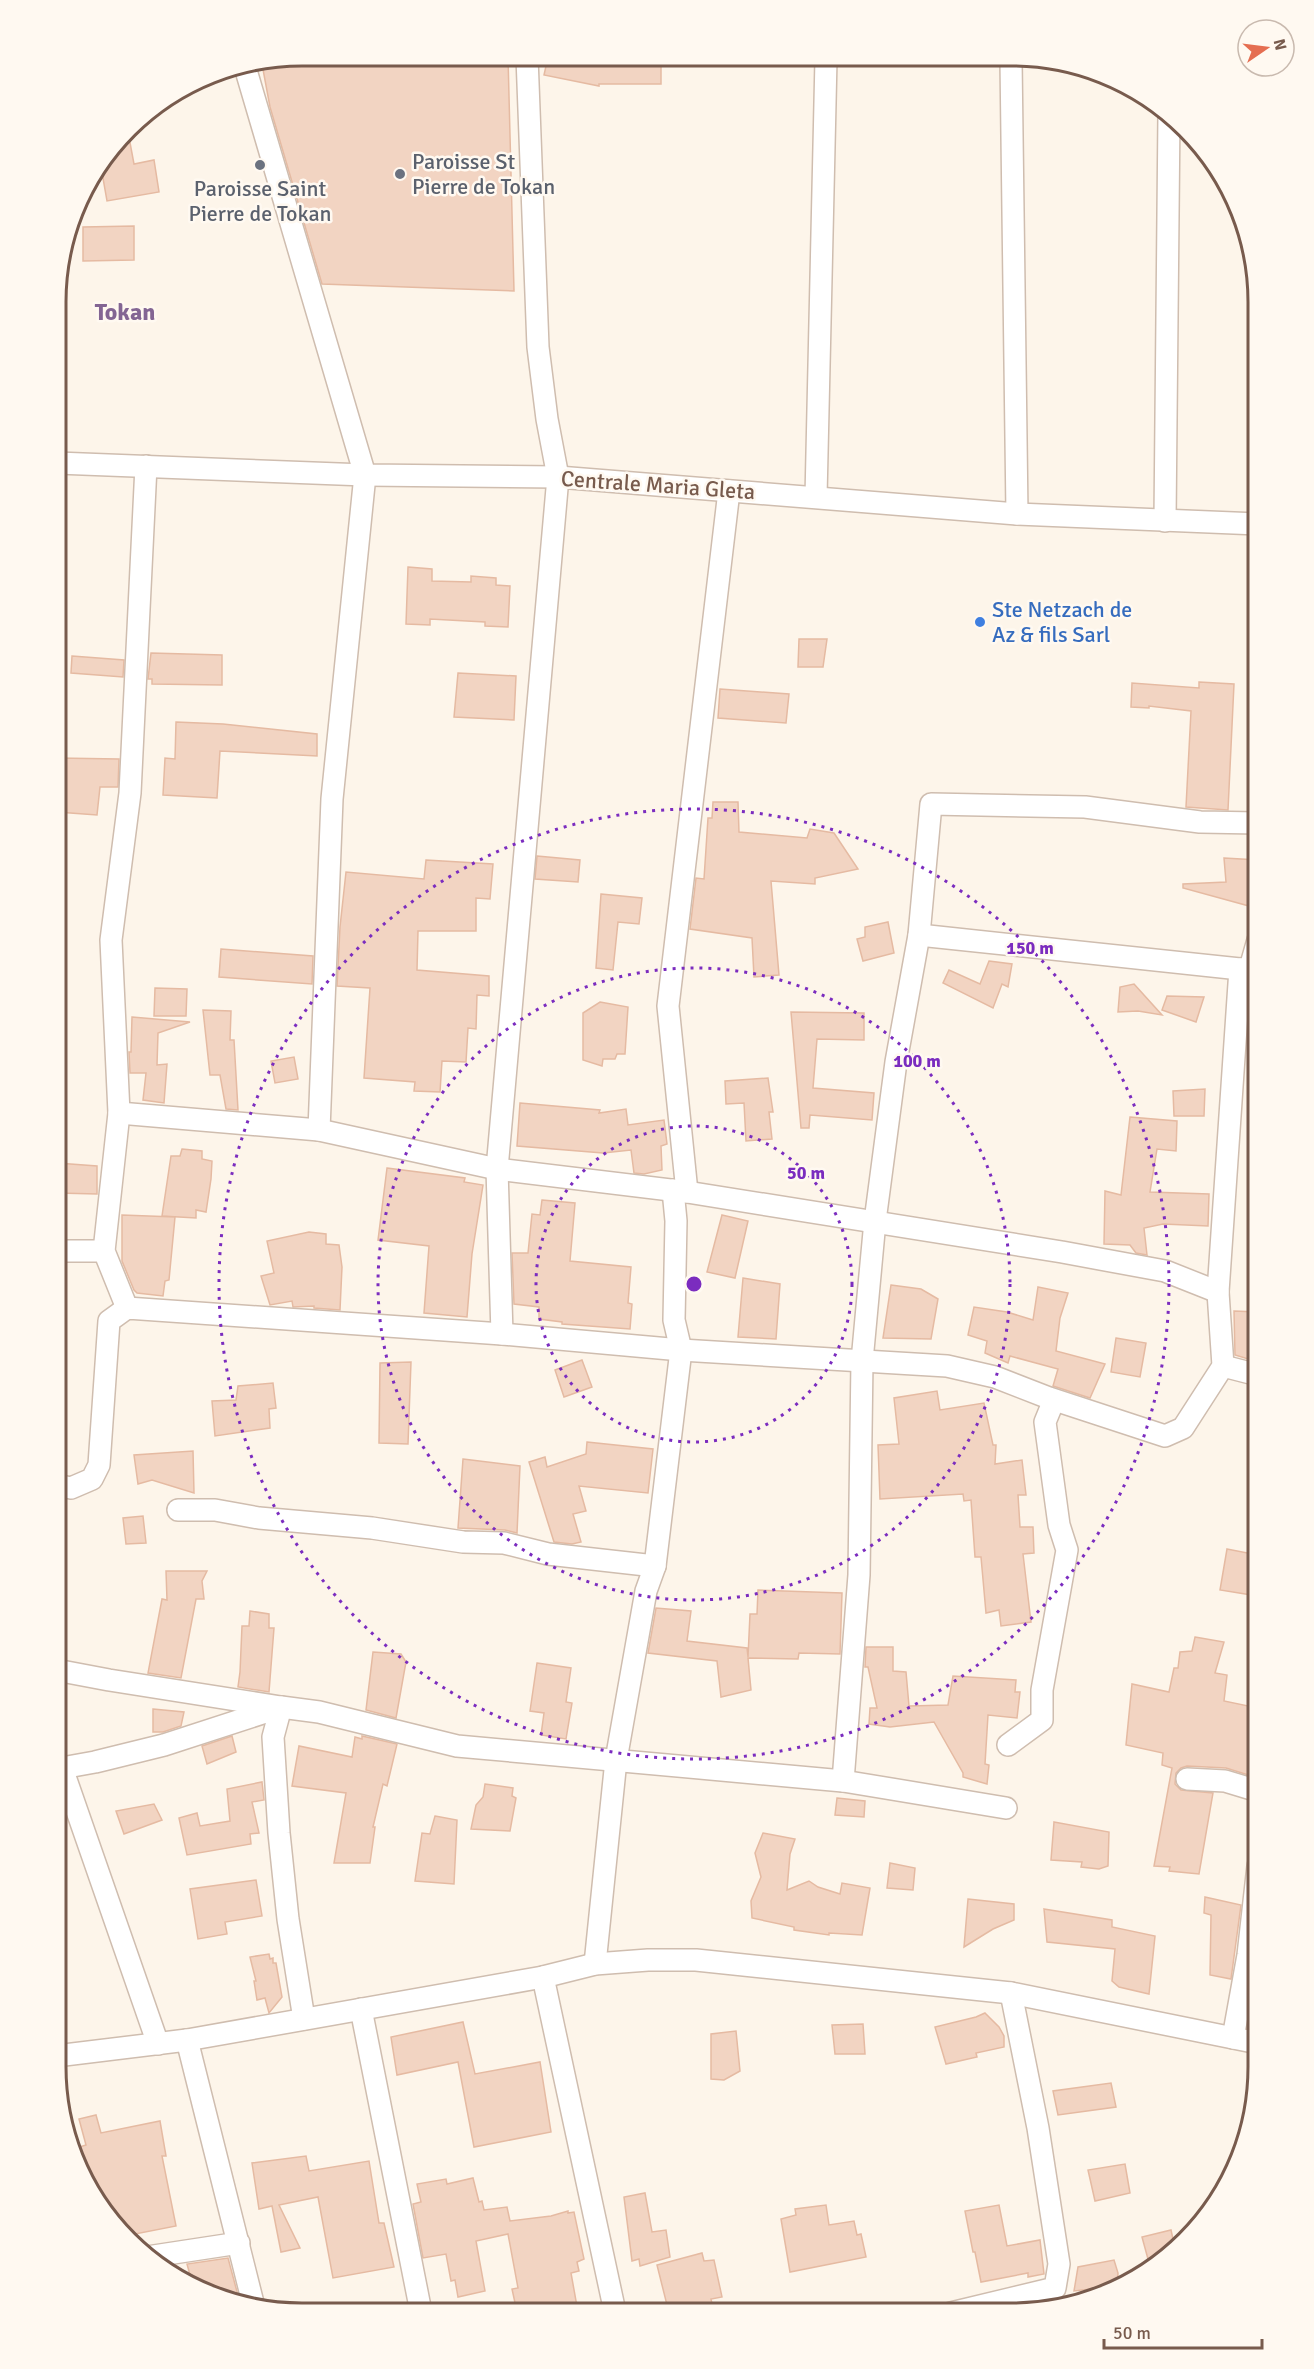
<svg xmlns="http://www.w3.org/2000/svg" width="1314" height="2369" viewBox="0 0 1314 2369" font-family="Signika,sans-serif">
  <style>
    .building { fill: #f2d4c2; stroke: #e5baa2; stroke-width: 1.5 }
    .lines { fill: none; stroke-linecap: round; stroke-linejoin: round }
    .street-casing { stroke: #cfbdaf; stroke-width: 24 }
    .street { stroke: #fff; stroke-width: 21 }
    .ring { fill: none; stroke: #7b2cbf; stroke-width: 3; stroke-dasharray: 3 6 }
    .worship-dot { fill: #6b7280; stroke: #fff9f1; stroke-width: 2 }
    .shop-dot { fill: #3f7fe0; stroke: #fff9f1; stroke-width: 2 }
    .labels { text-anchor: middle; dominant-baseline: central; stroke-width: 5; stroke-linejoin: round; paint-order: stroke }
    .worship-label { font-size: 22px; fill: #5b616d; stroke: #fff9f1; text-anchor: start }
    .street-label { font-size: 22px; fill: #785b4d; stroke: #fff9f1 }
    .shop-label { font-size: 22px; fill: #366cbe; stroke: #fff9f1; text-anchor: start }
    .neighbourhood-label { font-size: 24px; font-weight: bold; fill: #836593; stroke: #fff9f1 }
    .rim { fill: none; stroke: #785b4d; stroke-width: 3 }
    .centre { fill: #7b2cbf; stroke: #fff9f1; stroke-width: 3 }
    .ring-label { font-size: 18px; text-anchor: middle; font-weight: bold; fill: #7b2cbf; stroke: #fff9f1; stroke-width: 5; stroke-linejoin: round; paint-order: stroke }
  </style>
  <rect width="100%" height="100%" fill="#fdf5ea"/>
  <g class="building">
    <polygon points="302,56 508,57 514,291 322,284 270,107 262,64"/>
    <polygon points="548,57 661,58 661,84 599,84 599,86 544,75"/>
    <polygon points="128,132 134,164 154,160 159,192 107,201 101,167"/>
    <polygon points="134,226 134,260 83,261 83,227"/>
    <polygon points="408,567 432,569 432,581 471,582 471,576 496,578 496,585 510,586 508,627 485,626 485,622 430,619 430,625 406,624"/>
    <polygon points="799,639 827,639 823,667 798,667"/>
    <polygon points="151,653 222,655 222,685 152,684 152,679 148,679"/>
    <polygon points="72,656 124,660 123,677 71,673"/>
    <polygon points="458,673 516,676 514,720 454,717"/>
    <polygon points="1199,682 1234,684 1228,810 1186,807 1191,711 1149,706 1149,708 1131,707 1132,683 1199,688"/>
    <polygon points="720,689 789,694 786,723 718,718"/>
    <polygon points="176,722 223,724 317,734 317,756 220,751 217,798 163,795 165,758 175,759"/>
    <polygon points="57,758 119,759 118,787 100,787 97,815 57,812"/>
    <polygon points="713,802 738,802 739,832 807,838 810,829 834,833 858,869 815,878 815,884 771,881 779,975 754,977 752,938 690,929 696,878 704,879 708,818 712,818"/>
    <polygon points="537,856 580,860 578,882 535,879"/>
    <polygon points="1224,858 1258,860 1258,871 1249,906 1183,888 1183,884 1226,882"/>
    <polygon points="426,860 493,864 490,899 476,898 476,931 418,931 417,970 489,976 489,996 477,995 476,1029 468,1028 466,1062 442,1061 440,1092 414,1091 415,1082 364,1078 370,988 337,986 340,927 346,872 424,879"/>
    <polygon points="601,894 642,898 639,924 618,922 613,970 596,968"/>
    <polygon points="888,922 894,953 863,961 857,939 865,937 865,927"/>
    <polygon points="221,949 313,956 312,984 219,977"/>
    <polygon points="989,961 1012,964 1008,987 1002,984 993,1008 943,983 949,970 980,984"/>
    <polygon points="1134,984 1162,1015 1138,1011 1118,1012 1120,987"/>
    <polygon points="155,988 187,989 186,1016 154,1016"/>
    <polygon points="1167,996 1204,997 1196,1022 1162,1010"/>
    <polygon points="600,1002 628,1007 625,1054 617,1054 615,1059 603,1059 602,1066 583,1060 583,1013"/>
    <polygon points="203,1010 231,1011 230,1040 234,1040 238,1110 226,1109 220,1075 210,1075"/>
    <polygon points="791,1012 864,1013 864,1040 817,1039 813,1088 874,1093 872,1120 810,1115 809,1128 801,1128"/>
    <polygon points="132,1017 190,1022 158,1033 157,1065 167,1064 164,1103 143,1100 146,1073 130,1073 129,1052 131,1052"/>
    <polygon points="294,1057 298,1079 275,1083 271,1061"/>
    <polygon points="768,1078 773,1112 769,1112 772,1139 746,1141 744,1103 726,1104 725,1081"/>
    <polygon points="1205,1089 1204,1116 1174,1116 1173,1091"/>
    <polygon points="520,1103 600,1110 599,1113 626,1109 628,1125 664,1120 667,1144 661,1146 662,1170 644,1174 634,1173 631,1150 603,1153 517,1146"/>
    <polygon points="1130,1117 1177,1121 1176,1151 1157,1149 1150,1192 1209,1194 1208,1226 1163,1224 1144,1228 1147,1255 1136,1253 1130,1245 1104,1244 1105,1191 1121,1195"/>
    <polygon points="182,1149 202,1151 202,1159 212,1161 211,1179 206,1212 196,1210 196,1218 162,1216 171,1156 180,1156"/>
    <polygon points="57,1163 97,1166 97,1194 57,1193"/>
    <polygon points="387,1168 465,1178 464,1182 483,1185 472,1254 467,1317 424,1313 429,1246 378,1240"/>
    <polygon points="542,1200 575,1203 570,1261 631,1267 628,1303 632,1304 630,1329 562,1324 562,1322 539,1319 539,1307 514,1304 512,1253 528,1253 532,1214 540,1215"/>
    <polygon points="122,1215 175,1217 169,1280 165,1281 163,1296 137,1293 134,1290 122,1261"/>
    <polygon points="722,1215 748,1221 735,1278 707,1272"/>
    <polygon points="309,1232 326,1234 326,1244 339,1245 342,1267 340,1310 314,1308 314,1306 293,1307 292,1301 270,1305 261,1276 274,1273 267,1241"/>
    <polygon points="743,1278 780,1284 776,1339 738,1337"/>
    <polygon points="891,1285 921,1289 938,1299 931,1339 883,1338"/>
    <polygon points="1038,1287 1068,1293 1060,1318 1056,1351 1105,1364 1090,1398 1053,1386 1058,1369 1010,1356 1008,1363 985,1353 987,1341 968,1335 974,1307 1007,1312 1033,1320"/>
    <polygon points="1234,1311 1258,1312 1258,1362 1235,1355"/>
    <polygon points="1116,1338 1146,1343 1140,1377 1111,1372"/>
    <polygon points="582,1360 592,1387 564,1397 555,1370"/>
    <polygon points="411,1362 408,1444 379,1443 380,1363"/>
    <polygon points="273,1383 276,1408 269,1409 270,1428 215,1436 212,1401 236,1400 238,1386"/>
    <polygon points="937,1391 940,1410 984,1403 993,1445 996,1445 995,1464 1022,1460 1026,1495 1018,1495 1020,1527 1033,1527 1034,1553 1023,1554 1031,1622 1001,1626 999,1610 986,1613 981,1557 975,1557 971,1500 964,1501 963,1494 880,1499 878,1445 899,1444 894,1398"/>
    <polygon points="587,1442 653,1449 648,1493 579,1486 586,1511 573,1514 581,1542 572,1544 554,1542 529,1462 545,1457 547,1467 586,1454"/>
    <polygon points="193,1451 194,1493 152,1480 138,1484 134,1455"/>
    <polygon points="463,1459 520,1466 517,1533 505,1530 458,1528"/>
    <polygon points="143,1516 146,1543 126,1544 123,1518"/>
    <polygon points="1227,1549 1258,1555 1258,1596 1220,1590"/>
    <polygon points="166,1571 207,1571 202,1581 204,1599 196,1599 181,1678 148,1673 162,1599 167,1600"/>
    <polygon points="758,1590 842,1593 840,1654 799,1653 798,1659 748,1658 751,1690 721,1697 717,1661 648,1653 656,1608 691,1611 687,1641 747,1648 748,1657 750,1614 757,1614"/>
    <polygon points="250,1611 269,1614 269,1628 274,1628 269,1692 238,1687 240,1672 242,1626 249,1626"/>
    <polygon points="1195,1637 1224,1642 1215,1673 1227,1675 1224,1701 1258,1708 1258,1778 1226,1768 1187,1766 1181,1768 1176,1773 1175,1784 1181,1790 1213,1793 1199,1874 1169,1871 1170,1867 1154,1866 1172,1768 1162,1765 1163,1753 1126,1745 1132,1684 1169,1692 1174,1668 1178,1668 1180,1652 1192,1651"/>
    <polygon points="866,1647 893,1647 893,1671 906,1672 909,1706 948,1705 953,1676 1016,1680 1015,1692 1020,1692 1017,1718 988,1715 985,1764 989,1765 987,1784 963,1777 963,1773 934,1722 890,1727 869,1724 870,1708 877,1708 868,1667 865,1667"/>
    <polygon points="373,1652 401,1654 406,1662 396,1718 366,1710"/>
    <polygon points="537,1663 571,1668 566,1702 572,1703 566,1739 541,1735 544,1713 530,1711"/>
    <polygon points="153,1709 184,1712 181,1726 163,1732 153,1732"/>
    <polygon points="232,1736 236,1752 207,1764 202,1746"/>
    <polygon points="362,1736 397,1744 387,1786 383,1784 373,1827 375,1827 370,1863 334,1863 346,1793 292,1786 299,1746 352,1757 355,1737 362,1739"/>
    <polygon points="262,1782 264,1800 252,1802 259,1833 250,1834 251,1844 187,1855 179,1818 197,1813 200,1826 230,1821 227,1789"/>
    <polygon points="485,1784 513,1788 512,1796 516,1798 510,1831 471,1829 476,1805 483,1797"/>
    <polygon points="837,1798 865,1801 864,1817 835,1815"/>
    <polygon points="154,1804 162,1820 124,1834 116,1811"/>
    <polygon points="435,1816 457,1820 454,1884 415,1881 422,1833 430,1834"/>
    <polygon points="1054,1822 1109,1832 1108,1866 1099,1869 1081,1867 1082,1862 1051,1860"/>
    <polygon points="763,1833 795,1839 790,1854 787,1890 809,1881 818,1887 840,1894 842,1883 870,1888 862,1935 829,1933 829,1935 794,1930 794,1927 752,1918 751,1901 761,1877 755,1853"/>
    <polygon points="890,1863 915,1868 913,1890 887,1888"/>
    <polygon points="256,1880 262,1916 225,1922 227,1934 198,1939 190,1889"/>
    <polygon points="1205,1897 1241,1905 1231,1979 1210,1975 1211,1915 1204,1913"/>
    <polygon points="968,1899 1014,1904 1014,1920 993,1929 964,1947"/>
    <polygon points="1044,1909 1112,1920 1112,1927 1155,1936 1149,1994 1119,1987 1112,1981 1115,1949 1047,1942"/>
    <polygon points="269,1954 270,1959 273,1958 273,1963 276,1963 282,1997 269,2013 265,1998 257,2000 254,1981 256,1981 250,1957"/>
    <polygon points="985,2013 999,2027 1004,2036 1004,2047 976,2053 977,2057 946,2064 935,2027 976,2017"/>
    <polygon points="463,2022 475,2074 540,2062 551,2132 474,2147 458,2062 397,2075 391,2037"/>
    <polygon points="863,2024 865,2054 835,2054 832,2025"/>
    <polygon points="736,2031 740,2071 724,2080 711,2079 711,2034"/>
    <polygon points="1111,2083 1116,2107 1058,2115 1053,2091"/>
    <polygon points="96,2115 101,2133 160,2121 166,2156 162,2156 176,2226 125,2236 106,2217 70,2150 86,2145 79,2119"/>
    <polygon points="306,2156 309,2171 369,2161 379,2223 384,2223 394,2267 333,2278 318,2197 279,2205 300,2248 281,2252 272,2206 259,2209 252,2163"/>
    <polygon points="1125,2164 1130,2193 1095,2201 1088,2170"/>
    <polygon points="473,2178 479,2202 482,2201 484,2210 507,2207 510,2221 551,2216 568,2211 568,2213 574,2212 584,2259 577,2262 579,2271 571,2273 578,2312 517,2312 512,2289 518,2288 508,2234 476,2241 485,2291 458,2297 455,2280 451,2281 446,2254 423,2258 413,2204 421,2202 417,2184 446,2179 447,2184"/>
    <polygon points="645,2193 652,2232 666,2230 670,2257 640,2266 639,2259 632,2261 624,2197"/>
    <polygon points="826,2205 829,2225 854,2221 857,2235 861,2234 866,2257 790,2272 781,2219 796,2215 795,2209"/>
    <polygon points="999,2205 1007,2246 1040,2240 1044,2274 1028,2277 1028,2273 981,2282 975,2252 973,2252 965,2211"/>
    <polygon points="1171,2230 1175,2248 1151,2270 1142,2237"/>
    <polygon points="702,2253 704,2261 714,2260 722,2297 711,2299 714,2313 669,2313 657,2265"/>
    <polygon points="228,2258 240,2303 208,2295 193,2286 187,2264"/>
    <polygon points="1114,2260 1118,2273 1117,2286 1074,2291 1078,2267"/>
  </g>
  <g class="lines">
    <defs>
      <g id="street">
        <polyline points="1011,60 1017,514"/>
        <polyline points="245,67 365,475 332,799 319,1130"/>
        <polyline points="57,463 365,475 558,477 1017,514 1258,524"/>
        <polyline points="816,497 826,59"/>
        <polyline points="1165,521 1169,113"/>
        <polyline points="919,935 1240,969 1258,968"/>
        <polyline points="1250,968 1258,940"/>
        <polyline points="119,1113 319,1130 497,1169 687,1192 1062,1252 1165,1271 1218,1292"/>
        <polyline points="687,1192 668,1006 729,491"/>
        <polyline points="56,1251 104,1251"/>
        <polyline points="127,1308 104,1251 119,1113 111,940 130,793 146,466"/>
        <polyline points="502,1334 497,1169 558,477 547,419 538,347 527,57"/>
        <polyline points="1223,1366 1258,1375"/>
        <polyline points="56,1485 71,1488 92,1479 99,1465 109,1321 127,1308 502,1334 681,1350 947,1366 995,1377 1049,1398 1165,1436 1183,1428 1223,1366 1218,1292 1240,969"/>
        <polyline points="178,1510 215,1510 259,1518 372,1528 463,1542 504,1543 548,1554 655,1566"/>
        <polyline points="56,1670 109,1680 281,1707 273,1737 279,1833 288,1919 304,2019"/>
        <polyline points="1008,1745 1042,1720 1042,1690 1067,1550 1059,1525 1045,1422 1054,1400"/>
        <polyline points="62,1768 158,2044"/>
        <polyline points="56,1769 95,1762 164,1745 281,1707 319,1712 457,1746 843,1781 1006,1808"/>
        <polyline points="1187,1779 1225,1781 1258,1791"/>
        <polyline points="843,1781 859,1575 862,1361 875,1221 896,1062 919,935 931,804 1085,807 1200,822 1258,823"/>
        <polyline points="595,1964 616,1760 646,1591 655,1566 681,1350 674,1320 676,1221 673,1190"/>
        <polyline points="543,1977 615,2312"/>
        <polyline points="361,2009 421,2312"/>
        <polyline points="1233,2038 1248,1955 1258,1866"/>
        <polyline points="187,2040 254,2307"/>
        <polyline points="56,2056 187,2040 543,1977 595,1964 648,1960 696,1960 1011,1993 1258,2043"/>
        <polyline points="147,2257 239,2243"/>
        <polyline points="951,2313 1055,2288 1059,2264 1038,2128 1011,1993"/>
      </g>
    </defs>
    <use href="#street" class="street-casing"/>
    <use href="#street" class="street"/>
  </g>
  <g class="ring">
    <circle cx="694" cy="1284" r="158"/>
    <circle cx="694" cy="1284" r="316"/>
    <circle cx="694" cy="1284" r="475"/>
  </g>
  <g class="worship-dot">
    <circle cx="260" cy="165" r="6"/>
    <circle cx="400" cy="174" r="6"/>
  </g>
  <circle class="shop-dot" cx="980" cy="622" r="6"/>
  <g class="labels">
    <g class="worship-label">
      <text x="412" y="161">Paroisse St<tspan x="412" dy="25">Pierre de Tokan</tspan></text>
      <text x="260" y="188" text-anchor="middle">Paroisse Saint<tspan x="260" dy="25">Pierre de Tokan</tspan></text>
    </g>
    <g class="street-label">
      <text transform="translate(658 485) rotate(4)">Centrale Maria Gleta</text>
    </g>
    <g class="shop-label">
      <text x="992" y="609">Ste Netzach de<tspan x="992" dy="25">Az &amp; fils Sarl</tspan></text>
    </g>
    <g class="neighbourhood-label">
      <text x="125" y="312">Tokan</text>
    </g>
  </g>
  <path d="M0 0H1314V2369H0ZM302 66H1012A236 236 0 0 1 1248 302V2067A236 236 0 0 1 1012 2303H302A236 236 0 0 1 66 2067V302A236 236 0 0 1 302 66Z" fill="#fff9f1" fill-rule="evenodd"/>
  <path class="rim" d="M302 66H1012A236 236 0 0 1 1248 302V2067A236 236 0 0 1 1012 2303H302A236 236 0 0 1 66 2067V302A236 236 0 0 1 302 66Z"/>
  <circle cx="694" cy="1284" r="9" class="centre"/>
  <g class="ring-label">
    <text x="1030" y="954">150 m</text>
    <text x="917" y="1067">100 m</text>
    <text x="806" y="1179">50 m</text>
  </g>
  <g transform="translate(1266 48) rotate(76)"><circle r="28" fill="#fff9f1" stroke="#c9baaf" stroke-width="1.5"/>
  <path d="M0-4.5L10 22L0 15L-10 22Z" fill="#e56e51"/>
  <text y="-9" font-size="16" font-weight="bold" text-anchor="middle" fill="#785b4d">N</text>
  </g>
  <path d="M1104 2339v9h158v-9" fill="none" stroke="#785b4d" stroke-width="3"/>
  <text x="1113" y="2339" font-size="18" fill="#785b4d" stroke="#fff9f1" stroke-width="4.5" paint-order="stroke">50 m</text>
</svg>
